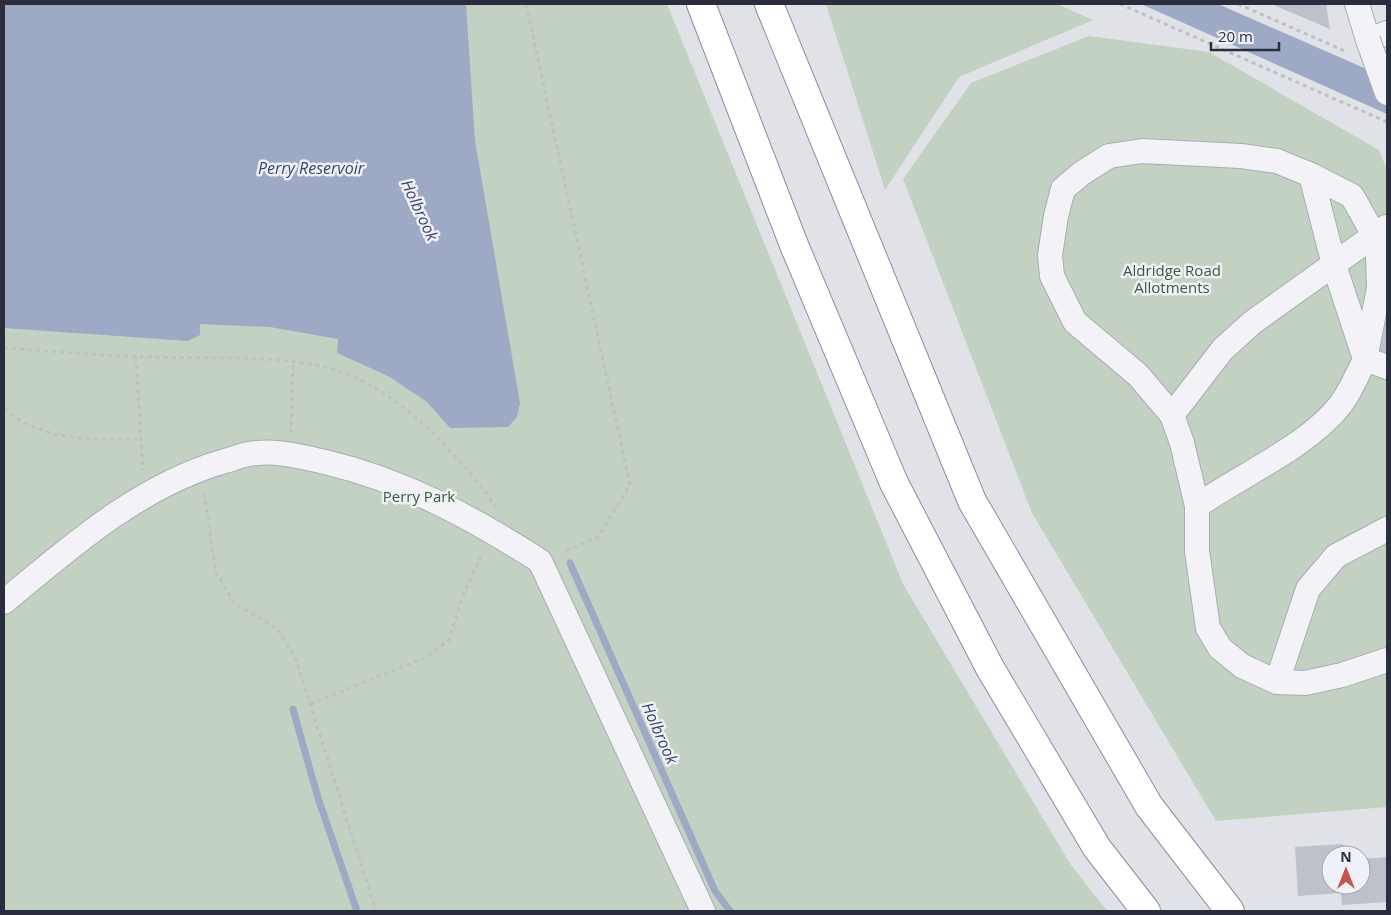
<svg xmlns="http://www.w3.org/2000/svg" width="1391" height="915" viewBox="0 0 1391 915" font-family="'Open Sans',sans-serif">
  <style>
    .green { fill: #c3d1c2 }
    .water { fill: #9ea9c5 }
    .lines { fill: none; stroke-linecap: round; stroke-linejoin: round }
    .stream { stroke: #9ea9c5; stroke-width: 7 }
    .building { fill: #bec0ca }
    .minor-casing { stroke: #a9acb5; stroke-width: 26 }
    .highway-casing { stroke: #898d9d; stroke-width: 30 }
    .path { stroke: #bfc0c7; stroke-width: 3; stroke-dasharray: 4 4; stroke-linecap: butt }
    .minor { stroke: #f3f3f7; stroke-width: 24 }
    .highway { stroke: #fff; stroke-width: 28 }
    .minor-bridge-casing { stroke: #a9acb5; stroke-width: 26; stroke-linecap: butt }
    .minor-bridge { stroke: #f3f3f7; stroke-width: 24 }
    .labels { text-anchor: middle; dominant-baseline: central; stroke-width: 5; stroke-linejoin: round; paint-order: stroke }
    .park-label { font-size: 15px; fill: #395939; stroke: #f0f1f6 }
    .water-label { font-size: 16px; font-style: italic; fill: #38456f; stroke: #f0f1f6 }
  </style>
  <rect width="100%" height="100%" fill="#e0e2e8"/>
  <g class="green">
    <polygon points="4,4 667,4 903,584 1071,865 1107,911 4,911"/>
    <polygon points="826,4 1057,4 1093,20 959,77 885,190"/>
    <polygon points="1089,36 1209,52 1379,150 1387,170 1387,807 1216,821 1032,513 903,179 971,83"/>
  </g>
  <g class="water">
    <polygon points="4,4 466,4 475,141 520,403 517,417 508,427 450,428 427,402 388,376 337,353 338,339 270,327 200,324 200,335 188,341 4,328"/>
    <polygon points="1141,4 1218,4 1387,78 1387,114"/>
  </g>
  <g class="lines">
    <g class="stream">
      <polyline points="570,563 715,891 730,911"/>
      <polyline points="293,709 318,798 357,911"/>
    </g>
  </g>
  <g class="building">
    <polygon points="1271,4 1326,4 1330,29"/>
    <polygon points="1380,317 1387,319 1387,361 1371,356"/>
    <polygon points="1343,844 1344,855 1331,855 1331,885 1361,885 1361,859 1387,857 1387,902 1342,905 1341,893 1298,896 1295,847"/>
  </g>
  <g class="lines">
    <defs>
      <g id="minor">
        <polyline points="1357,4 1368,40 1387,33"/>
        <polyline points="1387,367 1365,359 1379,288 1378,255 1374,235 1352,196 1311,175 1277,161 1241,156 1142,151 1109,156 1082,173 1063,189 1056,216 1050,255 1052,276 1075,322 1138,375 1172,415 1182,443 1197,506 1197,551 1208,628 1220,648 1242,666 1277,682 1305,683 1342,675 1387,660"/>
        <polyline points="1172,415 1223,349 1253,322 1386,227"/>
        <path d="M1197,506C1241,475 1309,446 1341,404C1351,390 1358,374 1365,359L1334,265L1311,175"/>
        <path d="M4,602C70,547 140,485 225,461C235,458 247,453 258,453C281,451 303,457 325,462C405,481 471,517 540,561L703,911"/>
        <polyline points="1277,682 1308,589 1336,556 1387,529"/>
      </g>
      <g id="highway">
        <polyline points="701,4 794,245 894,483 990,668 1097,848 1146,911"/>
        <polyline points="769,4 972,501 1149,806 1230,911"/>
      </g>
    </defs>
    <use href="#minor" class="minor-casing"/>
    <use href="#highway" class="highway-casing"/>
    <g class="path">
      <polyline points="526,4 630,485 598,537 562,552"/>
      <polyline points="1120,4 1387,122"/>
      <polyline points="1238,4 1347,52"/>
      <path d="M4,348C52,351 100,356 148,357C205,359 295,353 347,374C411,401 455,453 496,506"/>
      <polyline points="136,357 143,470"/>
      <path d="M4,409C48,443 88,439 141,439"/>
      <polyline points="291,433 293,361"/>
      <polyline points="204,493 216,573 235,604 278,629 296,660 376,911"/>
      <polyline points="310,704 427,657 449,640 462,598 483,551"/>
    </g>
    <use href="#minor" class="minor"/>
    <use href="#highway" class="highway"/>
    <defs>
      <polyline id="minor-bridge" points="1368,40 1387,93"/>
    </defs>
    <use href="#minor-bridge" class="minor-bridge-casing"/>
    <use href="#minor-bridge" class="minor-bridge"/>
  </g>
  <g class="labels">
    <g class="park-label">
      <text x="1172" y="270">Aldridge Road<tspan x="1172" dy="17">Allotments</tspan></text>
      <text x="419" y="496">Perry Park</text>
    </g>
    <g class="water-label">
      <text x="311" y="168">Perry Reservoir</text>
      <text transform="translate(420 210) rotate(65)">Holbrook</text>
      <text transform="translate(660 733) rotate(66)">Holbrook</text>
    </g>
  </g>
  <rect width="1391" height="915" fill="none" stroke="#2a2d3e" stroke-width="10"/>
  <g transform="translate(1346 870)"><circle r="24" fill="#f0f1f6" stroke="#a1a3ac"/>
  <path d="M0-4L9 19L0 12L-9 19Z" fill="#c3564f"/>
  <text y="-8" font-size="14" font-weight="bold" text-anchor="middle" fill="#2a2d3e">N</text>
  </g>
  <path d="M1211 42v8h68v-8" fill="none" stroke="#2a2d3e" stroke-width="2.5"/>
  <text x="1218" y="42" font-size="15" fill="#2a2d3e" stroke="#f0f1f6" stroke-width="4" paint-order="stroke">20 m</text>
</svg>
